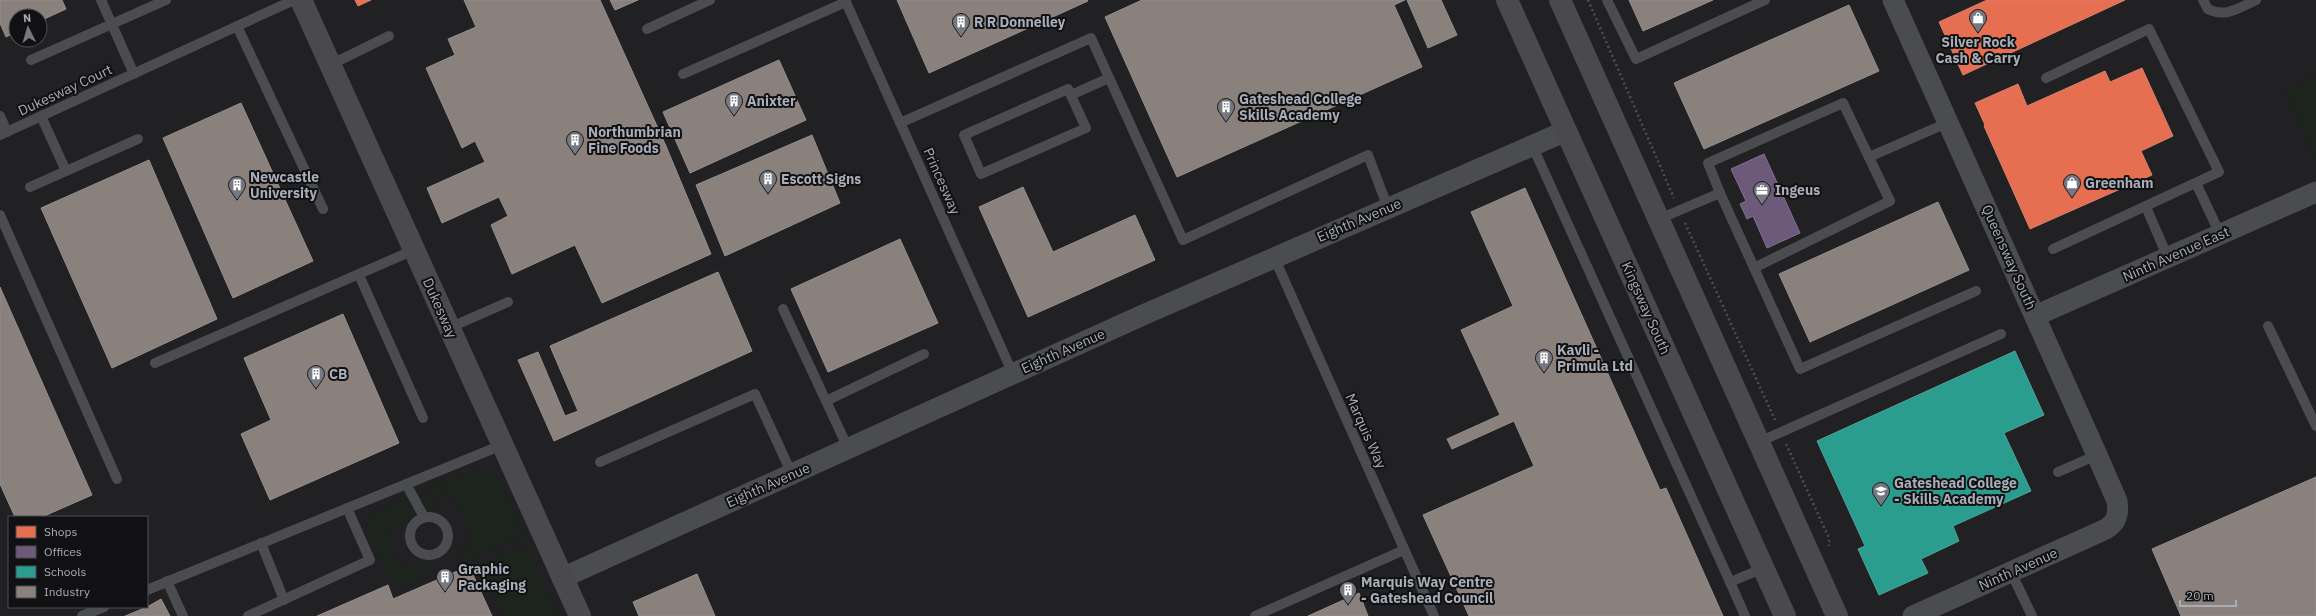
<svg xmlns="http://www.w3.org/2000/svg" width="2316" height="616" viewBox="0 0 2316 616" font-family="'IBM Plex Sans',sans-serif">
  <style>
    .built { fill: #212123; fill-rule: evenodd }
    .green { fill: #1d241e }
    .shops { fill: #e76f51; stroke: #d48270 }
    .offices { fill: #6d597a; stroke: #7f728d }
    .schools { fill: #2a9d8f; stroke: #50a29b }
    .industry { fill: #8a817c; stroke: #938e8e }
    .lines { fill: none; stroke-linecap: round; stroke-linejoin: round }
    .path { stroke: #4d4e52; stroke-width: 2.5; stroke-dasharray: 2 3; stroke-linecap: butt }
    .lane { stroke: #4b4c50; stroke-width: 10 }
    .street { stroke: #4b4c50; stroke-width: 21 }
    .secondary { stroke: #4a4a4e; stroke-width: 22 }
    .labels { text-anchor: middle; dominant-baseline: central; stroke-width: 4; stroke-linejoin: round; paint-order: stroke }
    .poi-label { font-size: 14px; font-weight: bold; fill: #a8adb8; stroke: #111113; text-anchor: start }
    .street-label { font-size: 14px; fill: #a8adb8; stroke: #111113 }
  </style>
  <rect width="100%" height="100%" fill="#171717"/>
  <path class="built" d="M0,0H2316V616H0ZM16,16H40V40H16ZM9,517H147V607H9Z"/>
  <g class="green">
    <polygon points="2316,77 2316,158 2285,90"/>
    <path d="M477,469L503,482L523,535L461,562L457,553L468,546C470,525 465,505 446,494L435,498L434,510L426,508L423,500L425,490Z"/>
    <path d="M400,501L411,513L407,522L396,518C380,538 394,570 421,566L427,577L396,590L365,526L366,517Z"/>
    <polygon points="528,545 541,584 560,616 501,616 478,566"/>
  </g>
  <g class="shops">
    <polygon points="355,0 371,0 358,6"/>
    <polygon points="1987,0 2125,0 1963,75 1939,22"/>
    <polygon points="2142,68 2173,136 2141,151 2152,175 2030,229 1984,126 1985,125 1975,103 2018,84 2027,106 2105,71 2110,82"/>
  </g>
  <polygon class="offices" points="1764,154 1800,233 1767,248 1753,216 1747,219 1740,204 1746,201 1731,169"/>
  <polygon class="schools" points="2015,351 2044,415 2004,433 2031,491 1953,526 1959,541 1921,559 1928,573 1879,595 1858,549 1865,546 1817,441"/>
  <g class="industry">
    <polygon points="0,0 62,0 66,9 40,21 40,16 16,16 16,32 6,37 0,23"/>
    <polygon points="464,0 600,0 666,146 711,254 602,303 575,245 512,274 491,225 508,216 499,197 442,223 427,188 485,162 475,141 462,148 426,68 455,55 448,39 476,27"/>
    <polygon points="610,0 638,0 615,10"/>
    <polygon points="897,0 1087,0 1088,1 929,73"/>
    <polygon points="1142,0 1405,0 1394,5 1422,67 1177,177 1105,17"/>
    <polygon points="1407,0 1441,0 1457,35 1428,48"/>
    <polygon points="1629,0 1713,0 1643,31"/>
    <polygon points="1849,5 1879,71 1704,149 1674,83"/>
    <polygon points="779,60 806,120 690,173 663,112"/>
    <polygon points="241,103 313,261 233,298 163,138"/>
    <polygon points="812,135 840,203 725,256 696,185"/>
    <polygon points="149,160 217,319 112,368 41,208"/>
    <polygon points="1023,187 1053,252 1135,215 1155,260 1028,317 979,207"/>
    <polygon points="1525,188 1660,490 1666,488 1723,616 1469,616 1423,515 1534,466 1514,421 1452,449 1447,439 1500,415 1461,330 1513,306 1471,212"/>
    <polygon points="1938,202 1969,270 1810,342 1779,274"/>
    <polygon points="900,239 938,323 828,372 791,289"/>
    <polygon points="718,272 752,351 554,441 518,360 538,352 565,416 578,411 550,346"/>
    <polygon points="0,287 92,495 42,517 15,517 0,484"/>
    <polygon points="343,314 399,443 270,500 241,434 271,420 244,358"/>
    <polygon points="2316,477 2316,616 2181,616 2152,549"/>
    <polygon points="469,566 492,616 317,616 388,585 393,599"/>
    <polygon points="697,574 715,616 639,616 633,602"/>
    <polygon points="1359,593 1368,616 1308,616"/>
    <polygon points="161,599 170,616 125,616 147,607"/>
  </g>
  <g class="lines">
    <g class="path">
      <polyline points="1588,0 1674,198"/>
      <polyline points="1685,223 1775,420"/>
      <polyline points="1786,444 1829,538 1829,546"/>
    </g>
    <g class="lane">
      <polyline points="101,0 134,74"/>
      <polyline points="845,0 1013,374"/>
      <polyline points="1607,0 1636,59 1765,0"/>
      <path d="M2203,0L2208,9C2225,18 2239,8 2256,0"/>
      <polyline points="237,26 323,209"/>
      <polyline points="647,29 710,0"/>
      <polyline points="31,60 166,0"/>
      <polyline points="330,65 389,36"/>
      <polyline points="683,74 846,2"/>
      <polyline points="2046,78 2149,29 2219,172 2053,249"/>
      <polygon points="1068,89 1086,128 981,174 964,135"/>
      <polyline points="1071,95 1109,78"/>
      <polyline points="0,116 7,132"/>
      <polyline points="41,116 66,171"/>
      <polyline points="900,123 1091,38 1183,240 1368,155 1388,208"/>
      <polyline points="0,135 294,0"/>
      <polyline points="1532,145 1730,582 1764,568"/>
      <polyline points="1869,157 1947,123"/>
      <polyline points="2196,183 2220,234"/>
      <polyline points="30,187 138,139"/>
      <polyline points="1720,193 1708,163 1843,103 1890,201 1754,268"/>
      <polyline points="2146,207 2168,258"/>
      <polyline points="0,215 117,479"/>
      <polyline points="1659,219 1720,193 1800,369 1976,291"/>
      <polyline points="1274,257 1434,616"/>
      <polyline points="359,275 423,418"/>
      <polyline points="783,309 848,448"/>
      <polyline points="2268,326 2316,426"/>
      <polyline points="449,328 508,302"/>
      <polyline points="155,363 414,250"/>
      <polyline points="826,401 924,354"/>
      <polyline points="1759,442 2001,334"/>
      <polyline points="600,462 755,394 792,474"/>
      <polyline points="2058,472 2097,455"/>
      <polyline points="406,484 424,517"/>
      <circle cx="429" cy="536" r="19"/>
      <polyline points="261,543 284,600"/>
      <polyline points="2011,572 2032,616"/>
      <polyline points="167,581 183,616"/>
      <polyline points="1730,582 1745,616"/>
      <polyline points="147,590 502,445"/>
      <polyline points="82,616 104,607"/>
      <polyline points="248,616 370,560 347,508"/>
      <polyline points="1255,616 1404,550"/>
    </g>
    <g class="street">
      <path d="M1893,0L2097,455L2117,501C2119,514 2117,522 2106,529L1913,616"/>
      <polyline points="2035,316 2316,192"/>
      <polyline points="562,578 1143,315 1566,131"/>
    </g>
    <g class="secondary">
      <polyline points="301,0 580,616"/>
      <polyline points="1507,0 1785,616"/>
      <polyline points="1560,0 1837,616"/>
    </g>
  </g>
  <defs>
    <symbol id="shop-pin" viewBox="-11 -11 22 30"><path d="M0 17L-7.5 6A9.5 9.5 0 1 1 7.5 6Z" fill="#757880" stroke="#111113"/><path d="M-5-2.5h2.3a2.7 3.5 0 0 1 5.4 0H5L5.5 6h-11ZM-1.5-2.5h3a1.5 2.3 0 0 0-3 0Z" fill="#fff"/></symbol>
    <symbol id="building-pin" viewBox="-11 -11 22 30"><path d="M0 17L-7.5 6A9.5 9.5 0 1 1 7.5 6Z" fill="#757880" stroke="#111113"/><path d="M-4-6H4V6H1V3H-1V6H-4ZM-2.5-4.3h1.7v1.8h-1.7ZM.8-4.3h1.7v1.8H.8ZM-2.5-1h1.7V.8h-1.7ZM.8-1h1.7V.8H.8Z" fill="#fff"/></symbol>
    <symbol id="office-pin" viewBox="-11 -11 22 30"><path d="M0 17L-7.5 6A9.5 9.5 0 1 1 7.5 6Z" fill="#757880" stroke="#111113"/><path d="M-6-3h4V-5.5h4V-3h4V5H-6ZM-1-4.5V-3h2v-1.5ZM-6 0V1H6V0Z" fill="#fff"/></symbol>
    <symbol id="university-pin" viewBox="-11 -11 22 30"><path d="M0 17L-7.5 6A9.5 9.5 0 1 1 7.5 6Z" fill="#757880" stroke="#111113"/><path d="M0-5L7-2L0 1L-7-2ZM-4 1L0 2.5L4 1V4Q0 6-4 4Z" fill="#fff"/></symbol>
  </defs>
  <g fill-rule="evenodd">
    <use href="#shop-pin" x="1968" y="8" width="20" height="27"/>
    <use href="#building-pin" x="951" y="12" width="20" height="27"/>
    <use href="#building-pin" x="724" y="91" width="20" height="27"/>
    <use href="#building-pin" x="1216" y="97" width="20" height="27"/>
    <use href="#building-pin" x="565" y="130" width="20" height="27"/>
    <use href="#building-pin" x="758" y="169" width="20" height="27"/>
    <use href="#shop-pin" x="2062" y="173" width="20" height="27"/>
    <use href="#building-pin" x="227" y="175" width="20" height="27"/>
    <use href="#office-pin" x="1752" y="180" width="20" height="27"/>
    <use href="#building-pin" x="1534" y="348" width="20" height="27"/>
    <use href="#building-pin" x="306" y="364" width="20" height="27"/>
    <use href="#university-pin" x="1871" y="481" width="20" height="27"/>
    <use href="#building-pin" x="435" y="567" width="20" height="27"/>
    <use href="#building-pin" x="1338" y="580" width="20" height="27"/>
  </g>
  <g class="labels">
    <g class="poi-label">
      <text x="974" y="22">R R Donnelley</text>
      <text x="1978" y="42" text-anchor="middle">Silver Rock<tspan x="1978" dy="16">Cash &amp; Carry</tspan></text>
      <text x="1239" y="99">Gateshead College<tspan x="1239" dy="16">Skills Academy</tspan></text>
      <text x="747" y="101">Anixter</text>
      <text x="588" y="132">Northumbrian<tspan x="588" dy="16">Fine Foods</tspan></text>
      <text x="250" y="177">Newcastle<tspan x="250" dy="16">University</tspan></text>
      <text x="781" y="179">Escott Signs</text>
      <text x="2085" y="183">Greenham</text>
      <text x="1775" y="190">Ingeus</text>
      <text x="1557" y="350">Kavli -<tspan x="1557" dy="16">Primula Ltd</tspan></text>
      <text x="329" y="374">CB</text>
      <text x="1894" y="483">Gateshead College<tspan x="1894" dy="16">- Skills Academy</tspan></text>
      <text x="458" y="569">Graphic<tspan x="458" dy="16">Packaging</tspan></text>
      <text x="1361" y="582">Marquis Way Centre<tspan x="1361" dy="16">- Gateshead Council</tspan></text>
    </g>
    <g class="street-label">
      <text transform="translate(65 90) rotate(-25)">Dukesway Court</text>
      <text transform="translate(942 181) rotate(66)">Princesway</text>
      <text transform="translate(1359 220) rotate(-23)">Eighth Avenue</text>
      <text transform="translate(2176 254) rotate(-24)">Ninth Avenue East</text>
      <text transform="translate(2009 257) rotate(66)">Queensway South</text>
      <text transform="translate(440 308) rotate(66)">Dukesway</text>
      <text transform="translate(1646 308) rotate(66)">Kingsway South</text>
      <text transform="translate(1063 351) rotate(-24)">Eighth Avenue</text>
      <text transform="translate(1366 431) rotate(66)">Marquis Way</text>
      <text transform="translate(768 485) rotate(-24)">Eighth Avenue</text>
      <text transform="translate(2018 569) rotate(-24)">Ninth Avenue</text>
    </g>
  </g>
  <rect x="8" y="516" width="140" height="92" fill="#111113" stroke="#4d4f55"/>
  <rect x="16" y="526" width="20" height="12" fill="#e76f51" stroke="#4d4f55"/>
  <text x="44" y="536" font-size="12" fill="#a8adb8">Shops</text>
  <rect x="16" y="546" width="20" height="12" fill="#6d597a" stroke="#4d4f55"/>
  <text x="44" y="556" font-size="12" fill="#a8adb8">Offices</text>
  <rect x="16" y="566" width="20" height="12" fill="#2a9d8f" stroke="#4d4f55"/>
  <text x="44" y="576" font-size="12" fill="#a8adb8">Schools</text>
  <rect x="16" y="586" width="20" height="12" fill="#8a817c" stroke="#4d4f55"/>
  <text x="44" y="596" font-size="12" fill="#a8adb8">Industry</text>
  <g transform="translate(28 28) rotate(355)"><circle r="19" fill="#111113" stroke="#4d4f55"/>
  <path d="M0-3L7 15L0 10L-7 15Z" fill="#757880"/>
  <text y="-6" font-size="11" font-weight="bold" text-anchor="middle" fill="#a8adb8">N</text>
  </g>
  <path d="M2180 600v6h56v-6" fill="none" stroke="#a8adb8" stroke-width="2"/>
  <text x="2186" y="600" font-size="12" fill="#a8adb8" stroke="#111113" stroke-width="3" paint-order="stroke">20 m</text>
</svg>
